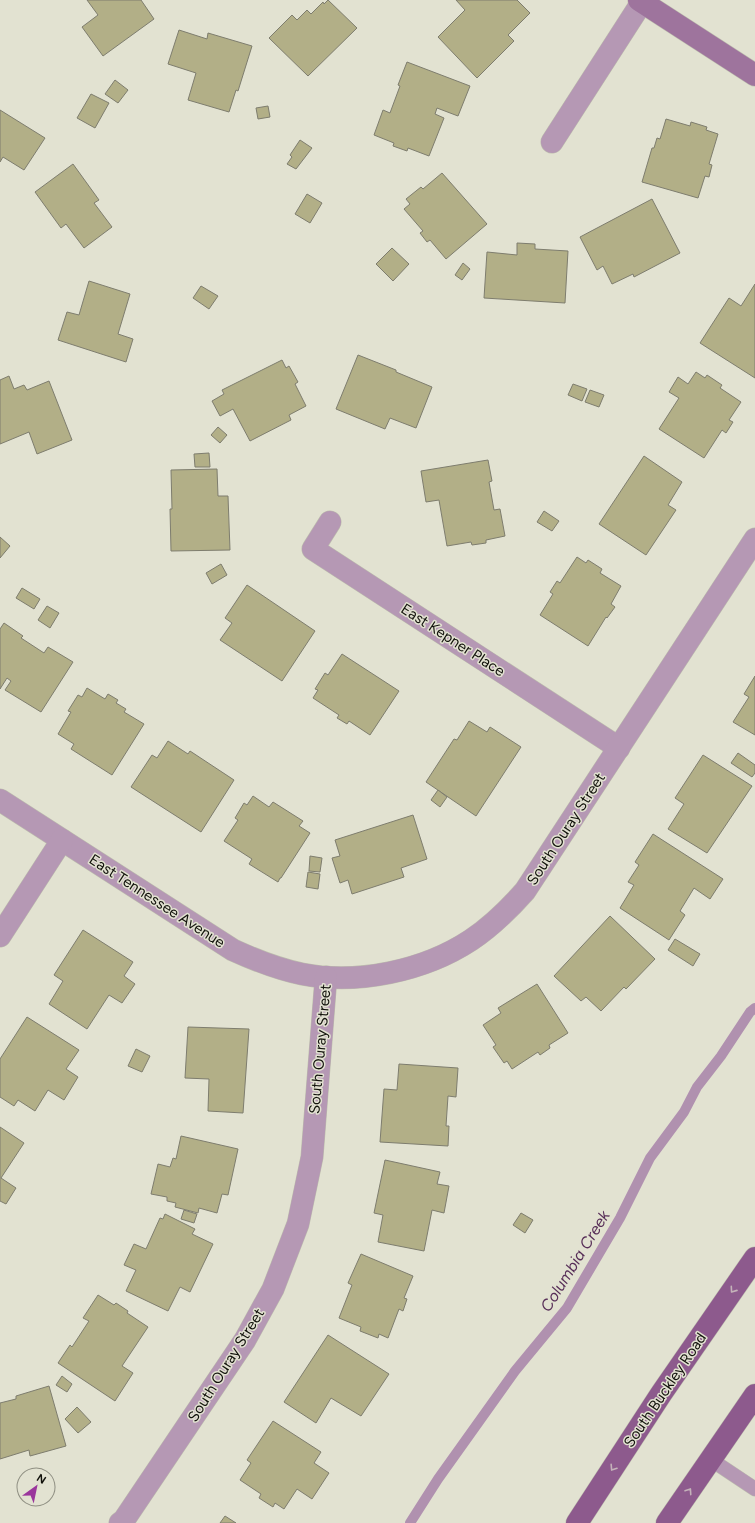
<svg xmlns="http://www.w3.org/2000/svg" width="755" height="1523" viewBox="0 0 755 1523" font-family="Figtree,sans-serif">
  <style>
    .lines { fill: none; stroke-linecap: round; stroke-linejoin: round }
    .stream { stroke: #b091af; stroke-width: 10 }
    .building { fill: #b2af87; stroke: #7e7d6e }
    .lane-casing { stroke: #bdbdae; stroke-width: 15 }
    .street-casing { stroke: #bdbdae; stroke-width: 23 }
    .secondary-casing { stroke: #bdbdae; stroke-width: 23 }
    .primary-casing { stroke: #bdbdae; stroke-width: 23 }
    .lane { stroke: #b598b4; stroke-width: 14 }
    .street { stroke: #b598b4; stroke-width: 22 }
    .secondary { stroke: #9e749d; stroke-width: 22 }
    .primary { stroke: #8d5a8d; stroke-width: 22 }
    .oneway { stroke: #c4b2b9 }
    .labels { text-anchor: middle; dominant-baseline: central; stroke-width: 3; stroke-linejoin: round; paint-order: stroke }
    .street-label { font-size: 15px; fill: #12120c; stroke: #e2e2d1 }
    .water-label { font-size: 16px; font-style: italic; fill: #582f58; stroke: #e2e2d1 }
  </style>
  <rect width="100%" height="100%" fill="#e2e2d1"/>
  <g class="lines">
    <polyline class="stream" points="410,1523 438,1479 515,1371 567,1308 620,1218 650,1158 684,1112 697,1087 721,1056 750,1012 755,1008"/>
  </g>
  <g class="building">
    <polygon points="87,0 141,0 154,19 103,56 82,27 98,15"/>
    <polygon points="328,0 357,28 308,76 269,38 292,15 297,20 307,10 311,14 323,2 324,4"/>
    <polygon points="456,0 517,0 530,13 508,35 514,41 477,78 438,37 465,10"/>
    <polygon points="179,30 207,39 208,33 252,46 238,91 236,90 229,112 188,100 196,73 168,64"/>
    <polygon points="407,62 470,86 458,116 437,108 435,114 444,118 429,156 408,148 407,151 393,146 394,143 374,135 383,110 390,113 400,86 398,85"/>
    <polygon points="115,80 128,90 118,103 105,94"/>
    <polygon points="91,94 109,103 95,128 77,118"/>
    <polygon points="268,106 270,117 258,119 256,108"/>
    <polygon points="0,110 45,138 24,170 3,157 0,162"/>
    <polygon points="666,119 690,126 691,122 707,127 706,130 718,134 709,164 712,165 709,177 705,176 698,198 642,182 652,148 654,148 657,138 660,139"/>
    <polygon points="300,140 312,148 296,169 287,164 292,157 290,155"/>
    <polygon points="73,164 99,200 94,203 112,227 84,248 66,224 61,228 35,192"/>
    <polygon points="442,173 487,224 446,259 430,240 427,242 420,233 423,231 404,209 410,204 406,199 421,187 423,189"/>
    <polygon points="307,194 322,203 310,223 295,214"/>
    <polygon points="652,199 680,253 634,277 633,274 612,284 603,266 597,270 580,237"/>
    <polygon points="517,243 535,244 535,249 568,251 565,303 484,298 487,252 517,255"/>
    <polygon points="392,248 409,264 393,281 376,264"/>
    <polygon points="463,263 470,269 462,280 455,275"/>
    <polygon points="89,281 130,294 118,334 133,339 126,362 58,340 67,312 79,315"/>
    <polygon points="755,284 755,378 700,343 729,298 741,306"/>
    <polygon points="201,286 218,296 209,309 193,298"/>
    <polygon points="358,355 396,370 396,372 432,387 416,428 390,418 385,429 336,409"/>
    <polygon points="282,360 286,368 289,366 298,382 295,384 306,406 289,415 291,420 250,441 233,409 220,416 212,401 224,394 222,390"/>
    <polygon points="696,372 705,378 707,375 722,385 720,388 741,402 729,420 733,422 726,433 722,430 704,458 659,429 679,398 669,392 678,377 688,384"/>
    <polygon points="9,376 14,389 24,385 27,390 49,381 72,440 37,454 29,432 0,444 0,380"/>
    <polygon points="573,384 587,389 582,401 568,395"/>
    <polygon points="590,390 604,395 599,407 585,402"/>
    <polygon points="218,427 227,435 220,443 211,435"/>
    <polygon points="209,453 210,467 195,467 194,454"/>
    <polygon points="644,456 682,482 668,505 676,510 646,555 599,524"/>
    <polygon points="488,460 492,481 489,482 494,510 500,509 505,536 486,540 486,543 472,545 471,542 447,546 439,500 426,502 421,471"/>
    <polygon points="217,469 218,496 228,496 230,550 171,551 170,509 172,509 171,470"/>
    <polygon points="544,511 559,521 552,531 537,522"/>
    <polygon points="0,537 10,546 0,558"/>
    <polygon points="577,557 586,563 588,560 602,569 600,573 621,586 611,604 615,607 607,618 606,617 588,646 540,615 553,594 550,592 557,581 560,583"/>
    <polygon points="221,564 227,575 212,584 206,573"/>
    <polygon points="247,585 315,631 282,681 220,640 232,623 225,618"/>
    <polygon points="22,588 40,599 34,609 16,598"/>
    <polygon points="47,606 59,613 50,628 38,620"/>
    <polygon points="4,623 23,636 21,638 44,653 48,647 73,662 41,712 5,690 11,681 7,678 0,689 0,629"/>
    <polygon points="342,654 399,691 370,735 349,721 347,724 337,718 339,715 313,698 318,690 315,689 325,673 328,675"/>
    <polygon points="755,676 755,735 733,722 749,697 744,694"/>
    <polygon points="87,688 105,699 108,694 118,700 116,703 126,709 124,712 144,724 112,775 71,749 74,744 58,734 71,712 68,711 78,695 82,697"/>
    <polygon points="469,721 487,732 490,727 521,747 476,816 426,782 454,739 457,740"/>
    <polygon points="168,741 188,754 190,751 234,780 201,832 131,787 152,755 157,758"/>
    <polygon points="738,753 755,765 755,773 752,777 731,763"/>
    <polygon points="703,755 752,786 707,853 668,829 684,804 675,798"/>
    <polygon points="438,790 447,797 440,807 431,800"/>
    <polygon points="253,796 269,807 273,802 303,821 299,826 310,833 281,878 280,878 278,882 249,864 252,859 224,841 238,820 235,818 244,803 247,805"/>
    <polygon points="413,815 427,859 401,868 404,877 352,894 348,880 340,883 332,858 340,856 335,840"/>
    <polygon points="653,834 723,879 710,899 694,888 680,911 685,915 669,940 620,908 634,885 628,882 639,865 635,862"/>
    <polygon points="310,856 322,858 320,872 309,871"/>
    <polygon points="308,872 320,874 318,889 306,887"/>
    <polygon points="610,916 655,959 626,989 624,987 601,1011 586,997 581,1001 554,976"/>
    <polygon points="83,930 133,962 124,976 135,984 122,1003 109,995 87,1029 49,1004 63,981 54,975"/>
    <polygon points="675,939 700,954 693,966 668,950"/>
    <polygon points="537,984 568,1033 549,1045 550,1048 540,1055 538,1052 512,1069 507,1061 504,1063 493,1047 496,1045 483,1025 501,1013 498,1008"/>
    <polygon points="27,1017 79,1050 66,1069 78,1077 64,1100 48,1090 35,1111 18,1100 14,1106 0,1097 0,1059"/>
    <polygon points="188,1027 249,1029 243,1113 208,1111 209,1079 185,1078"/>
    <polygon points="136,1049 150,1056 142,1072 128,1066"/>
    <polygon points="399,1064 458,1068 456,1097 448,1096 446,1126 449,1126 448,1146 380,1142 384,1089 397,1090"/>
    <polygon points="0,1127 24,1143 1,1178 16,1188 6,1204 0,1201"/>
    <polygon points="181,1136 238,1149 228,1195 222,1194 217,1213 199,1208 198,1213 175,1207 176,1203 167,1201 167,1197 151,1194 158,1164 170,1167 173,1158 176,1159"/>
    <polygon points="385,1160 440,1172 437,1184 449,1186 444,1213 432,1210 424,1251 378,1242 383,1215 374,1213"/>
    <polygon points="184,1210 197,1214 194,1223 181,1219"/>
    <polygon points="521,1213 533,1220 525,1233 513,1225"/>
    <polygon points="165,1214 195,1229 192,1234 213,1244 190,1292 180,1287 168,1311 126,1291 136,1270 124,1265 134,1244 146,1249 160,1218 163,1219"/>
    <polygon points="361,1254 413,1276 404,1298 407,1299 403,1311 399,1309 388,1338 379,1334 378,1338 360,1331 361,1327 339,1318 352,1285 348,1283"/>
    <polygon points="98,1295 114,1305 116,1303 128,1311 127,1313 148,1327 122,1366 133,1373 115,1401 58,1363 70,1345 72,1347 89,1321 83,1318"/>
    <polygon points="328,1335 389,1374 361,1416 331,1398 316,1423 284,1402"/>
    <polygon points="62,1376 72,1384 67,1392 56,1385"/>
    <polygon points="49,1386 66,1446 30,1456 29,1450 0,1459 0,1403 16,1399 16,1396"/>
    <polygon points="77,1407 91,1422 78,1433 65,1419"/>
    <polygon points="273,1421 321,1452 314,1463 329,1473 312,1499 297,1489 284,1509 275,1503 273,1507 259,1498 261,1494 240,1480 251,1463 247,1460"/>
    <polygon points="225,1516 236,1523 220,1523"/>
  </g>
  <g class="lines">
    <defs>
      <polyline id="lane" points="710,1459 755,1489"/>
      <g id="street">
        <polyline points="552,142 642,2"/>
        <polyline points="330,522 313,549 619,748"/>
        <path d="M0,800L233,950C255,960 277,969 302,974C357,985 424,971 471,940C492,926 509,909 525,891L755,539"/>
        <polyline points="0,936 62,840"/>
        <polyline points="120,1523 124,1520 245,1340 273,1289 298,1224 312,1157 326,977"/>
      </g>
      <polyline id="secondary" points="639,0 755,75"/>
      <g id="primary">
        <polyline points="577,1523 661,1394 755,1258"/>
        <polyline points="667,1523 755,1395"/>
      </g>
    </defs>
    <use href="#lane" class="lane-casing"/>
    <use href="#street" class="street-casing"/>
    <use href="#secondary" class="secondary-casing"/>
    <use href="#primary" class="primary-casing"/>
    <use href="#lane" class="lane"/>
    <use href="#street" class="street"/>
    <use href="#secondary" class="secondary"/>
    <use href="#primary" class="primary"/>
  </g>
  <defs><path id="oneway-chevron" d="M-2-3.5L2.5 0L-2 3.5" fill="none" stroke-width="1.6" stroke-linecap="round" stroke-linejoin="round"/></defs>
  <g class="oneway">
    <use href="#oneway-chevron" transform="translate(733 1290) rotate(125)"/>
    <use href="#oneway-chevron" transform="translate(613 1468) rotate(123)"/>
    <use href="#oneway-chevron" transform="translate(689 1491) rotate(-56)"/>
  </g>
  <g class="labels">
    <g class="street-label">
      <text transform="translate(453 640) rotate(33)">East Kepner Place</text>
      <text transform="translate(566 829) rotate(-57)">South Ouray Street</text>
      <text transform="translate(157 901) rotate(33)">East Tennessee Avenue</text>
      <text transform="translate(320 1049) rotate(-85)">South Ouray Street</text>
      <text transform="translate(226 1365) rotate(-58)">South Ouray Street</text>
      <text transform="translate(665 1390) rotate(-56)">South Buckley Road</text>
    </g>
    <g class="water-label">
      <text transform="translate(575 1261) rotate(-58)">Columbia Creek</text>
    </g>
  </g>
  <g transform="translate(36 1487) rotate(33)"><circle r="19" fill="#e2e2d1" stroke="#8f8f82"/>
  <path d="M0-3L7 15L0 10L-7 15Z" fill="#9a369c"/>
  <text y="-6" font-size="11" font-weight="bold" text-anchor="middle" fill="#12120c">N</text>
  </g>
</svg>
